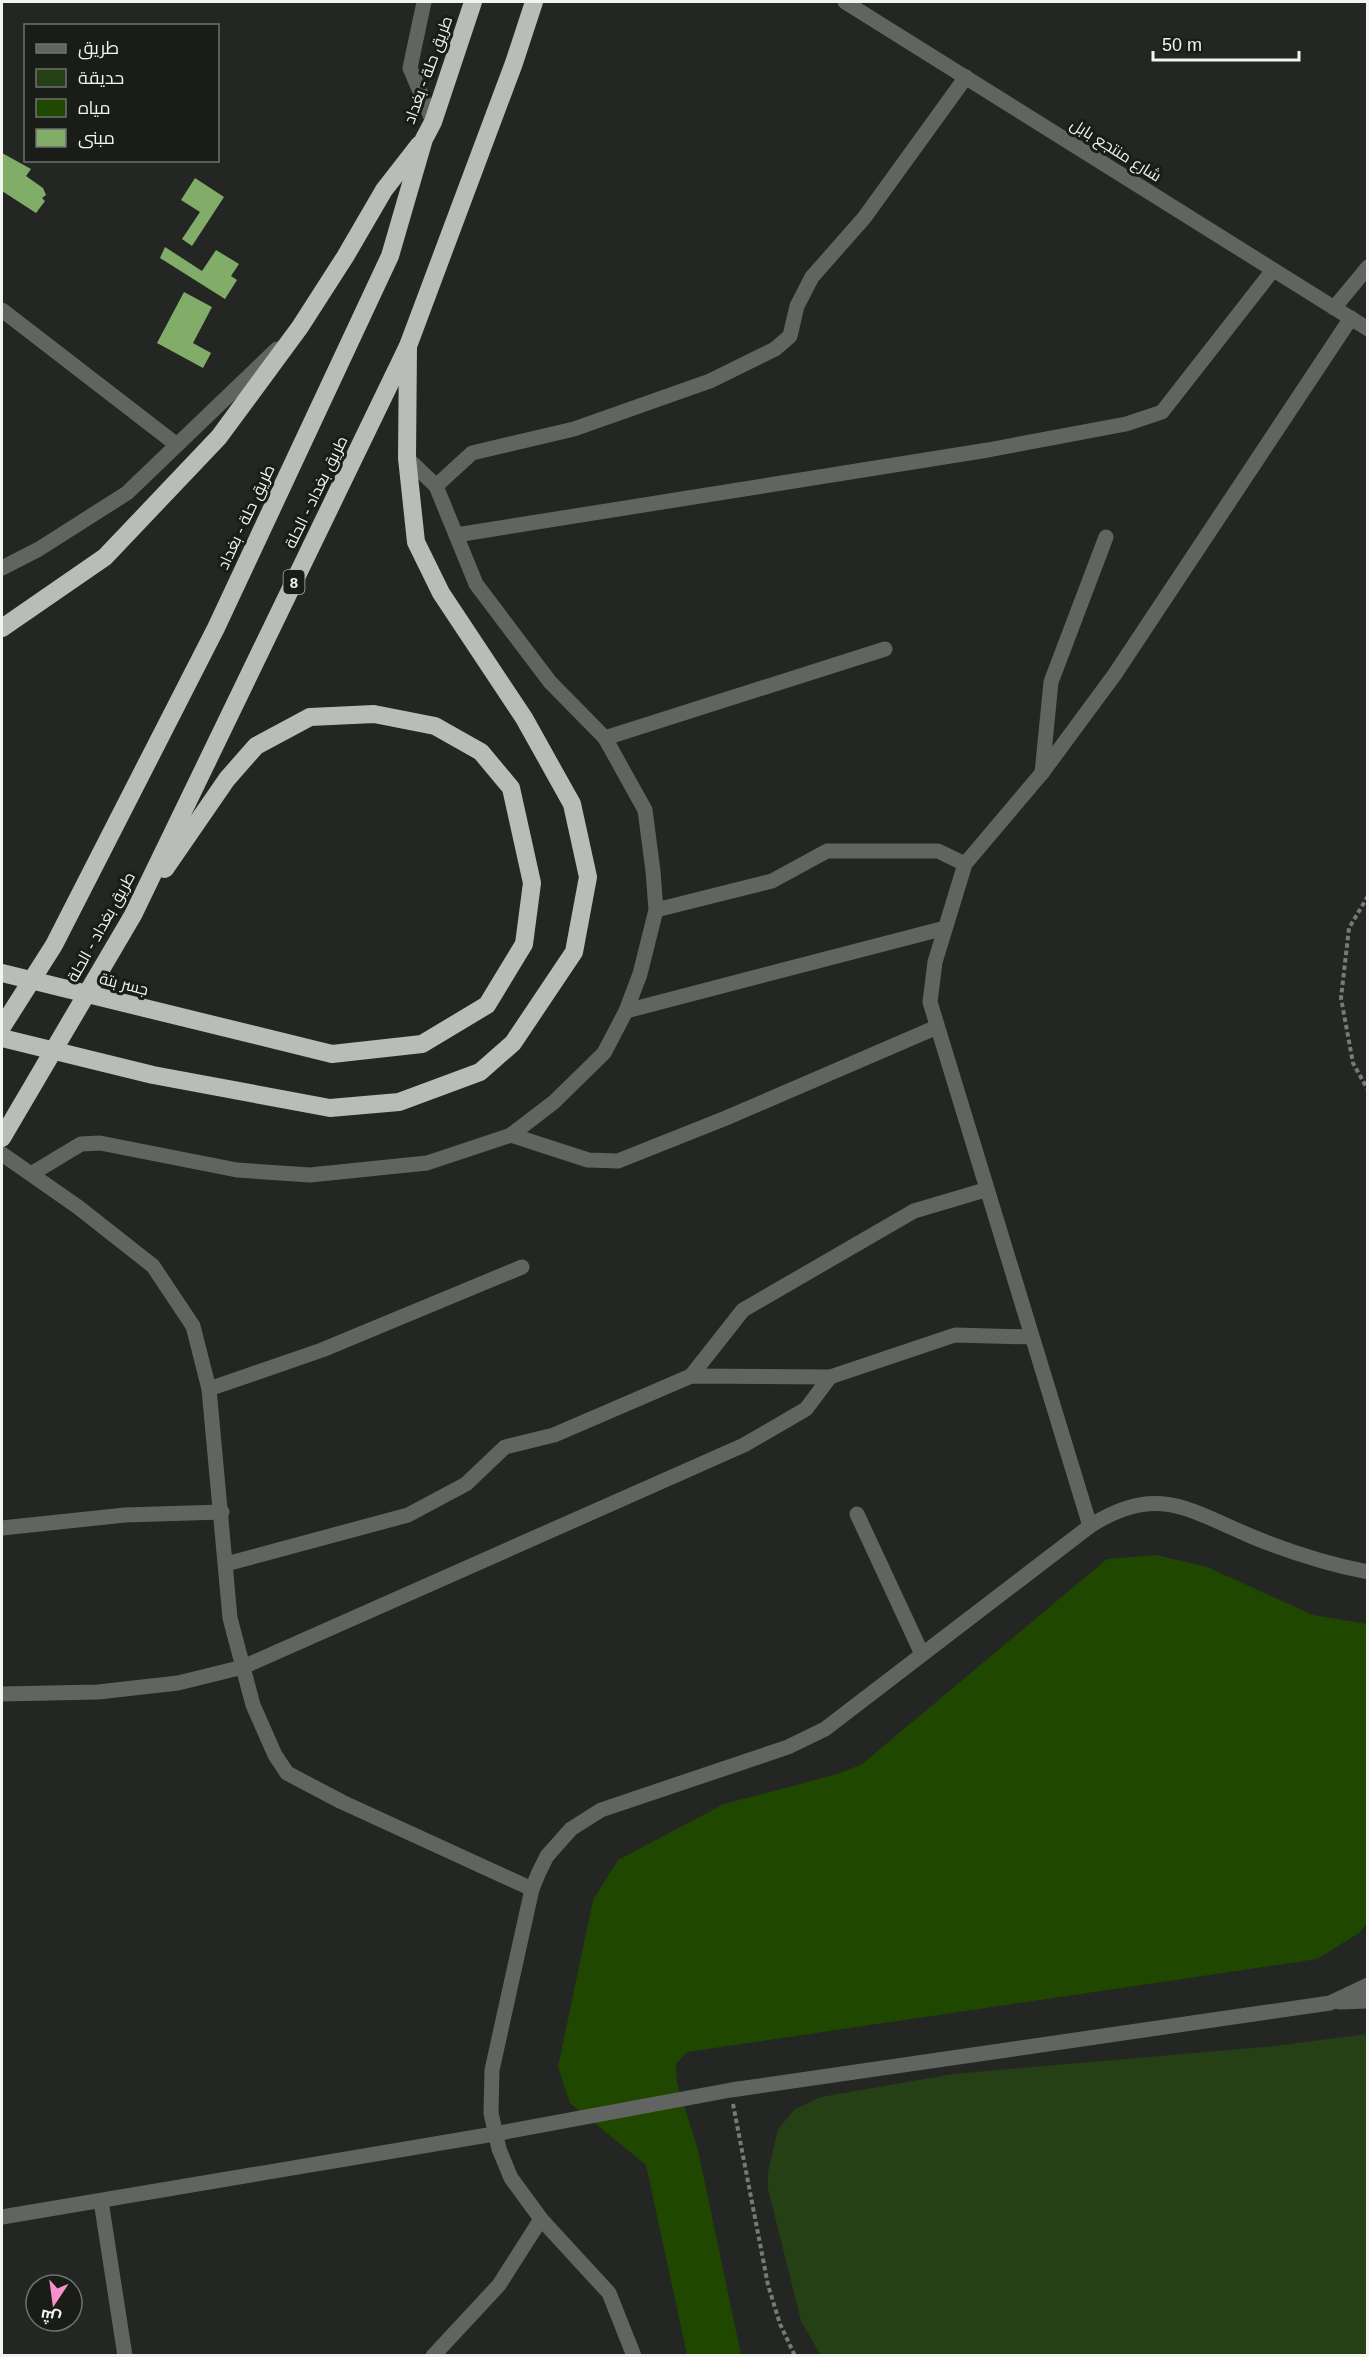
<svg xmlns="http://www.w3.org/2000/svg" width="1369" height="2357" viewBox="0 0 1369 2357" font-family="Helvetica,Cairo,sans-serif">
  <style>
    .green { fill: #254015 }
    .water { fill: #204700 }
    .building { fill: #81ad69 }
    .lines { fill: none; stroke-linecap: round; stroke-linejoin: round }
    .path { stroke: #787a77; stroke-width: 4; stroke-dasharray: 4.5 3; stroke-linecap: butt }
    .minor { stroke: #626462; stroke-width: 15 }
    .highway { stroke: #b9bcb7; stroke-width: 18 }
    .labels { text-anchor: middle; dominant-baseline: central; stroke-width: 6; stroke-linejoin: round; paint-order: stroke }
    .shield { fill: #1a1c18; stroke: #b1b3b0; stroke-width: 1.5 }
    .shield-label { font-size: 15px; font-weight: bold; fill: #f2f4f1 }
    .street-label { font-size: 16px; fill: #f2f4f1; stroke: #1a1c18 }
  </style>
  <rect width="100%" height="100%" fill="#232622"/>
  <polygon class="green" points="1367,2034 1367,2355 821,2356 801,2321 768,2189 768,2172 778,2129 795,2109 821,2097 953,2074 1275,2046"/>
  <polygon class="water" points="1156,1555 1207,1567 1313,1615 1367,1624 1368,1922 1359,1933 1317,1959 687,2052 676,2064 677,2083 698,2150 741,2355 687,2355 646,2165 570,2103 558,2067 593,1900 618,1860 724,1804 838,1774 862,1764 1107,1559"/>
  <g class="building">
    <polygon points="2,153 31,169 26,176 43,188 46,195 42,198 45,201 36,213 2,191"/>
    <polygon points="195,178 224,197 192,246 182,239 200,212 181,200"/>
    <polygon points="165,247 202,271 216,250 239,264 231,276 237,280 225,299 160,258"/>
    <polygon points="184,292 212,307 193,343 211,353 203,368 157,343"/>
  </g>
  <g class="lines">
    <g class="path">
      <polyline points="1368,896 1349,928 1341,998 1353,1063 1368,1090"/>
      <polyline points="733,2104 768,2285 780,2324 795,2356"/>
    </g>
    <g class="minor">
      <polyline points="424,2 410,68 433,122"/>
      <polyline points="845,2 1368,329"/>
      <polyline points="1334,308 1368,267"/>
      <polyline points="2,310 177,445"/>
      <polyline points="436,486 472,453 574,429 710,381 775,349 790,336 797,306 812,277 864,218 966,77"/>
      <polyline points="456,535 988,450 1126,424 1162,412 1273,270"/>
      <polyline points="2,568 39,549 127,493 277,349"/>
      <polyline points="605,738 885,649"/>
      <polyline points="1042,773 1051,682 1106,537"/>
      <polyline points="656,910 772,881 827,851 938,851 965,864"/>
      <polyline points="626,1011 945,928"/>
      <polyline points="511,1135 588,1160 618,1161 726,1118 937,1027"/>
      <polyline points="2,1154 78,1207 153,1266 193,1326 209,1389 230,1618 253,1705 275,1755 287,1773 342,1802 532,1889"/>
      <polyline points="31,1174 81,1144 100,1143 237,1170 310,1175 427,1163 511,1135 554,1102 604,1053 626,1011 640,974 656,910 653,871 645,810 605,738 550,682 476,584 436,486 407,458"/>
      <polyline points="691,1376 743,1310 914,1211 985,1190"/>
      <polyline points="209,1389 322,1350 522,1267"/>
      <polyline points="857,1514 922,1654"/>
      <polyline points="1090,1526 930,1002 935,962 965,864 1042,773 1115,674 1351,318"/>
      <polyline points="2,1528 125,1515 222,1512"/>
      <polyline points="226,1564 408,1515 466,1484 505,1447 554,1435 691,1376 830,1377 955,1335 1031,1337"/>
      <polyline points="2,1694 98,1692 178,1683 243,1667 744,1445 806,1409 830,1377"/>
      <polyline points="1339,2002 1368,2001"/>
      <polyline points="101,2201 125,2356"/>
      <polyline points="2,2217 494,2134 731,2090 1330,2003 1368,1985"/>
      <polyline points="433,2356 499,2285 541,2219"/>
      <path d="M634,2356L609,2293L541,2219L511,2178L499,2149L491,2113L492,2070L532,1889L539,1872L547,1856L571,1829L601,1810L788,1747L825,1729L1090,1526C1157,1483 1189,1510 1253,1537C1290,1552 1328,1564 1368,1572"/>
    </g>
    <g class="highway">
      <polyline points="2,628 105,557 219,437 300,327 345,257 384,190 419,145"/>
      <polyline points="2,973 332,1054 422,1044 487,1005 524,944 532,883 511,788 481,752 435,726 374,714 310,717 256,746 227,779 165,869"/>
      <polyline points="2,1027 54,945 216,628 390,256 424,139 433,122 473,2"/>
      <polyline points="2,1038 153,1075 330,1108 399,1102 480,1072 513,1043 574,952 588,877 572,804 524,718 441,593 416,542 407,458 408,346"/>
      <polyline points="2,1138 133,915 408,346 514,63 534,2"/>
    </g>
  </g>
  <g class="labels">
    <rect class="shield" x="283.5" y="570" width="21" height="24" rx="4.5"/>
    <g class="shield-label">
      <text x="294" y="582">8</text>
    </g>
    <g class="street-label">
      <text transform="translate(428 70) rotate(-70)">طريق حلة - بغداد</text>
      <text transform="translate(1116 150) rotate(32)">شارع منتجع بابل</text>
      <text transform="translate(316 492) rotate(-64)">طريق بغداد - الحلة</text>
      <text transform="translate(246 517) rotate(-65)">طريق حلة - بغداد</text>
      <text transform="translate(101 927) rotate(-61)">طريق بغداد - الحلة</text>
      <text transform="translate(124 984) rotate(14)">جسر بتة</text>
    </g>
  </g>
  <rect width="1369" height="2357" fill="none" stroke="#f2f4f1" stroke-width="6"/>
  <rect x="24" y="24" width="195" height="138" fill="#1a1c18" stroke="#70726f" stroke-width="1.5"/>
  <rect x="36" y="44" width="30" height="9" fill="#626462" stroke="#70726f" stroke-width="1.5"/>
  <text x="78" y="54" font-size="18" fill="#f2f4f1">طريق</text>
  <rect x="36" y="69" width="30" height="18" fill="#254015" stroke="#70726f" stroke-width="1.5"/>
  <text x="78" y="84" font-size="18" fill="#f2f4f1">حديقة</text>
  <rect x="36" y="99" width="30" height="18" fill="#204700" stroke="#70726f" stroke-width="1.5"/>
  <text x="78" y="114" font-size="18" fill="#f2f4f1">مياه</text>
  <rect x="36" y="129" width="30" height="18" fill="#81ad69" stroke="#70726f" stroke-width="1.5"/>
  <text x="78" y="144" font-size="18" fill="#f2f4f1">مبنى</text>
  <g transform="translate(54 2303) rotate(193)"><circle r="28" fill="#1a1c18" stroke="#70726f" stroke-width="1.5"/>
  <path d="M0-4.5L10 22L0 15L-10 22Z" fill="#f890cc"/>
  <text y="-9" font-size="16" font-weight="bold" text-anchor="middle" fill="#f2f4f1">ش</text>
  </g>
  <path d="M1153 51v9h146v-9" fill="none" stroke="#f2f4f1" stroke-width="3"/>
  <text x="1162" y="51" font-size="18" fill="#f2f4f1" stroke="#1a1c18" stroke-width="4.5" paint-order="stroke">50 m</text>
</svg>
